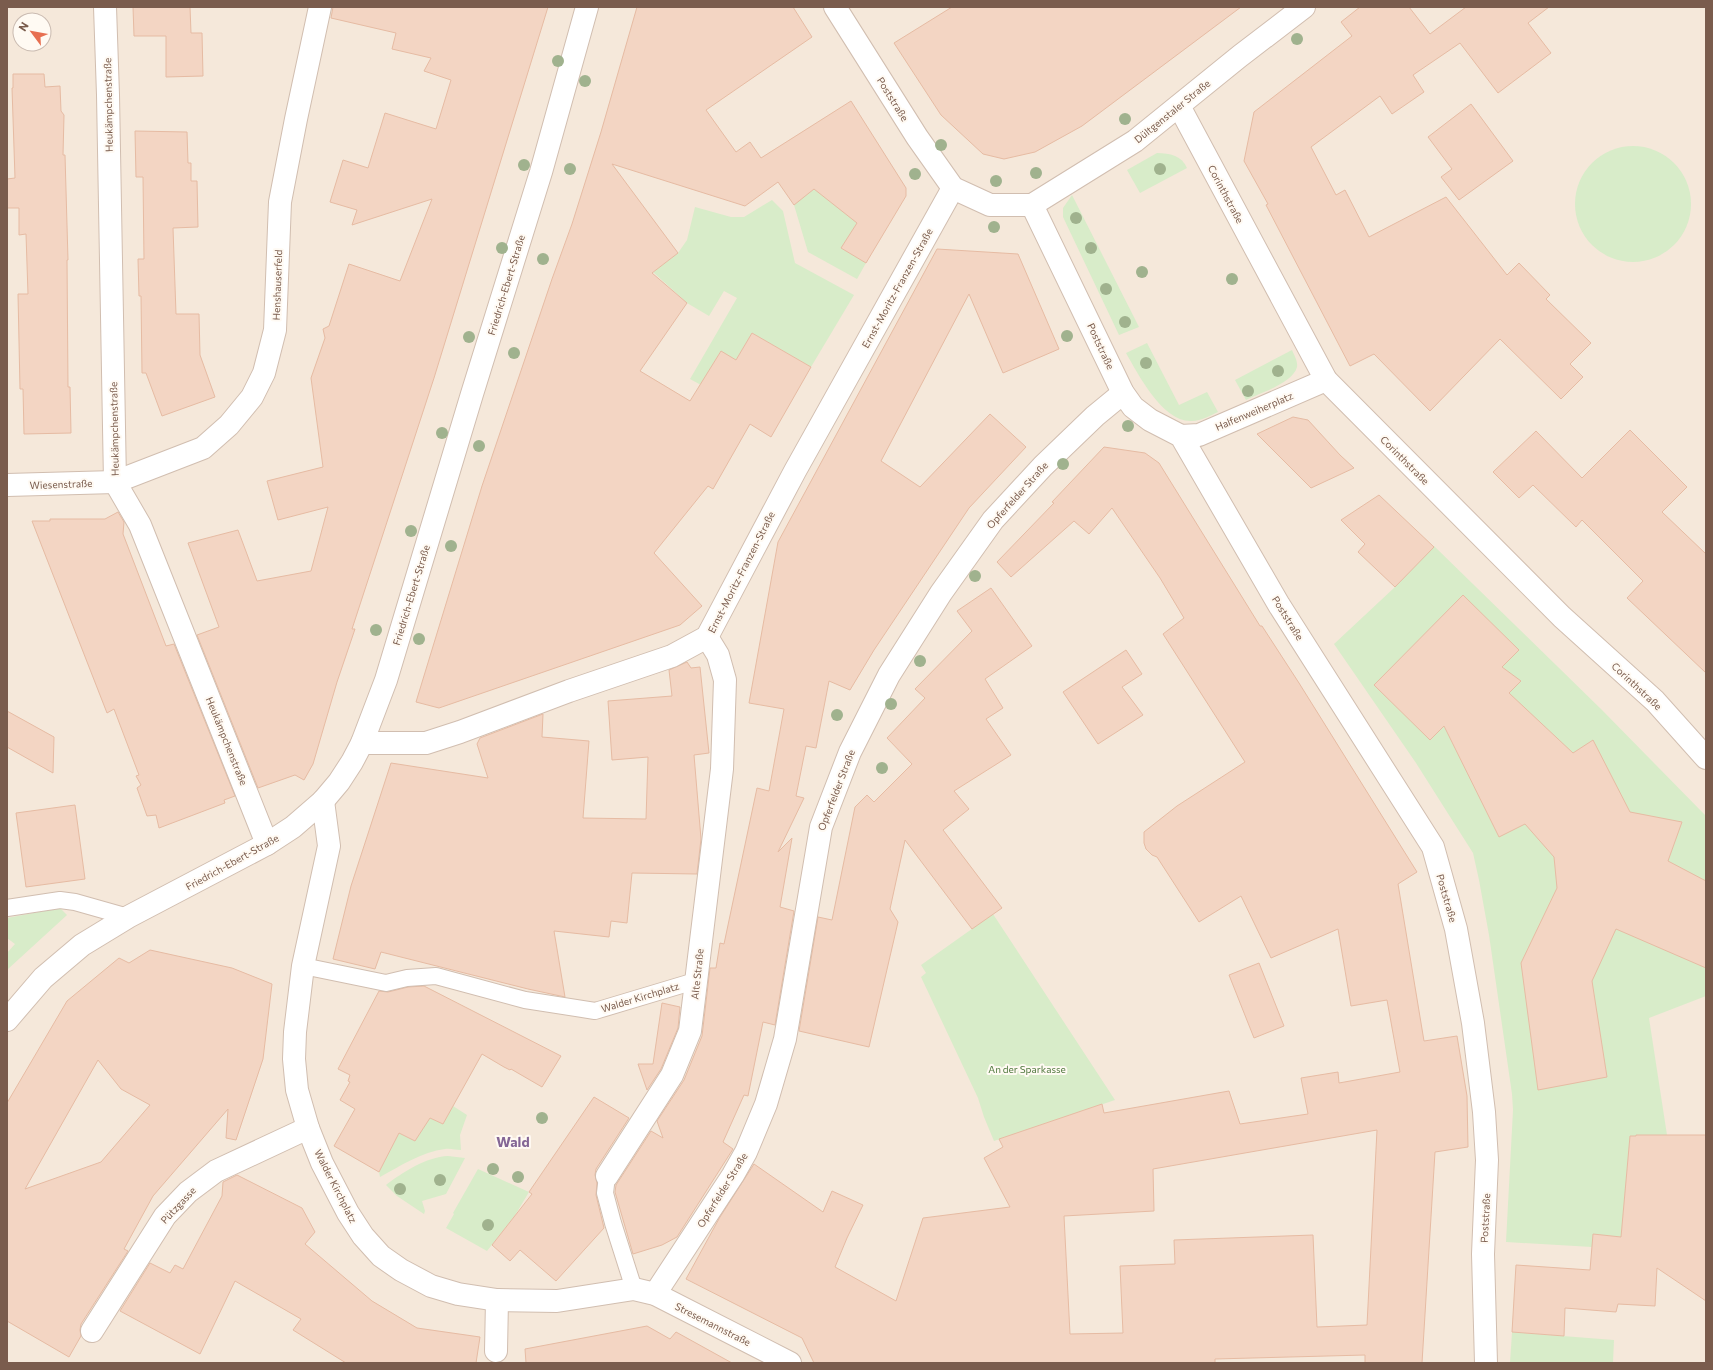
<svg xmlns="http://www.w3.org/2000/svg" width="1713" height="1370" viewBox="0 0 1713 1370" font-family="Commissioner,sans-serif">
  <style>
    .residential { fill: #f5e8da; fill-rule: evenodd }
    .green { fill: #d8ecc9 }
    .building { fill: #f3d5c3; stroke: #e6bba3; fill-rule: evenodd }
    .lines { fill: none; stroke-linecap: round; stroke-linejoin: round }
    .service-casing { stroke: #d1beb0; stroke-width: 18 }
    .pedestrian-casing { stroke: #d1beb0; stroke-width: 24 }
    .minor-casing { stroke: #d1beb0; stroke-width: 24 }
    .service { stroke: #fff; stroke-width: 16 }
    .pedestrian { stroke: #fff; stroke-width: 22 }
    .minor { stroke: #fff; stroke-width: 22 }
    .tree { fill: #a0b28e }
    .labels { text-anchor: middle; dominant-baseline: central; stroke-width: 4; stroke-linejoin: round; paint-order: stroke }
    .street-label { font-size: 10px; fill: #7a5c4d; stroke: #fffaf3 }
    .park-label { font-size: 10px; fill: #537a41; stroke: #fffaf3 }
    .district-label { font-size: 14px; font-weight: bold; fill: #846695; stroke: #fffaf3 }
  </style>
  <rect width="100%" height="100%" fill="#fdf6ec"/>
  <path class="residential" d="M7,7H1706V1363H7ZM20,20H44V44H20Z"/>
  <g class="green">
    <circle cx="1633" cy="204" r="58"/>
    <path d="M1157,153C1170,153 1182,156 1187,168L1140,193L1127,170Z"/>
    <polygon points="814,188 858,221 842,248 866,263 857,279 808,252 794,205"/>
    <polygon points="1072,195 1139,327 1119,335 1063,217 1063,208"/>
    <polygon points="772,200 783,211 795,263 854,295 811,367 752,333 736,360 720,352 701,385 690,379 737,298 724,291 709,316 687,303 653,272 678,253 687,240 695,207 731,217 744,217"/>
    <path d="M1147,343L1179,405L1207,392L1218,412C1211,415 1201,421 1192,421C1163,423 1138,374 1126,353Z"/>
    <path d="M1292,350C1294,355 1298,361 1297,367C1293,383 1260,393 1246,400L1235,380Z"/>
    <polygon points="1434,546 1602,710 1706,816 1706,996 1649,1018 1667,1135 1630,1137 1621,1237 1592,1247 1506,1242 1513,1110 1512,1094 1489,935 1479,880 1473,853 1416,763 1334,644 1395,587"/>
    <polygon points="60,908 67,915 8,969 7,953 15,944 7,938 7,918"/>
    <polygon points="993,914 1115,1100 994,1141 984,1117 978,1098 921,977 926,973 921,965"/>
    <path d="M453,1106L467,1115L460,1135L461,1150C456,1150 450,1148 445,1149C422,1152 400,1166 380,1177L379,1172L399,1133L415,1141L430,1118L443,1124Z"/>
    <path d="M448,1156L465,1158L446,1194L422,1201L425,1211L424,1214L397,1196L386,1185C403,1172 426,1157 448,1156Z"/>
    <polygon points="478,1169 529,1192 514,1217 487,1251 446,1228 454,1214 453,1213"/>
    <polygon points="1512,1332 1614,1340 1613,1363 1510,1363"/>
  </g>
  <g class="building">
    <polygon points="133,7 190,7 191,33 202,33 203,76 166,77 166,36 134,36"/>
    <polygon points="333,7 548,7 434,378 352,629 355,629 337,682 313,764 304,780 295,775 258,788 197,635 219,627 188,543 238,530 257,581 311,571 328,507 278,520 267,481 323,467 311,378 325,338 323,329 329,326 349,264 400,281 432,199 352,225 357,210 330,202 343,160 368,168 385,113 436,129 451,80 424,71 431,58 392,49 396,33 331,18"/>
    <polygon points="637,7 793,7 812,37 706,110 736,152 750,142 761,158 851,101 906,188 906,196 866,263 841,248 857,223 814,189 794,205 778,182 745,206 612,164 678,253 652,273 687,303 640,371 690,401 721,351 736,360 752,333 811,367 771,437 750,424 713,489 708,486 654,553 702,606 680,625 439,708 416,702 482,486 552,279 572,224 601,132"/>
    <polygon points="952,7 1241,7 1082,126 1035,152 1004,159 983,154 941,115 894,43"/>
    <polygon points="1360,7 1409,7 1430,34 1466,7 1549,7 1528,23 1551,53 1498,93 1460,43 1413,75 1424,92 1392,114 1380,96 1311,147 1336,195 1345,190 1369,237 1446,197 1507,275 1519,263 1550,295 1546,299 1591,343 1570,364 1583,377 1561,399 1500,339 1430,411 1374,354 1350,366 1266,205 1268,204 1244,161 1254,112 1352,36 1341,22"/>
    <polygon points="13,74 44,74 45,87 60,86 61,111 64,115 63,155 65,155 68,260 67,260 68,387 70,387 71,433 24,434 23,389 20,389 18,294 28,294 26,234 19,235 19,208 7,208 7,179 15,178 12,88 13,88"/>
    <polygon points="1471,104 1513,161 1459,200 1441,177 1452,169 1428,137"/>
    <polygon points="135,131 187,132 188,163 191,163 191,181 197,181 198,227 173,228 176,314 199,314 200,355 215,397 162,416 146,373 142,373 141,296 139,296 138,259 144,259 143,177 136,177"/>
    <polygon points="937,249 1018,254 1059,349 1003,373 969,294 881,461 920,487 990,414 1026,447 969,508 874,650 850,690 829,681 816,748 806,746 796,796 804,798 778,852 792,838 780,907 794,911 775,1025 763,1022 748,1096 744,1095 723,1142 733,1149 677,1237 662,1245 633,1254 615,1192 616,1185 651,1131 663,1138 657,1121 684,1080 702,1036 710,968 716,968 720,943 724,944 757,788 769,791 784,709 749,703 778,542"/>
    <polygon points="1293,417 1308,420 1340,455 1354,468 1311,488 1257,434"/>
    <polygon points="1630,430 1687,487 1662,512 1706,554 1706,673 1627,598 1643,581 1582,520 1576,527 1533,485 1519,498 1493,472 1536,431 1582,478"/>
    <path d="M1104,447L1145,453L1159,463L1260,626H1262L1299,683L1417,872L1398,884L1424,1041L1457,1036L1467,1096L1468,1147L1435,1152L1422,1363H1365V1355L1215,1359V1363H814L802,1338L686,1279L720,1217L754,1164L823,1212L832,1191L863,1205L847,1238L835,1267L896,1301L923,1218L1010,1207L984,1158L1003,1147L999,1139L1102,1104L1104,1113L1229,1091L1240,1124L1308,1114L1301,1078L1338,1072L1339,1083L1400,1072L1387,1000L1351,1006L1338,929L1271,958L1241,896L1199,922L1157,857L1152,855L1146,849L1144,843V832L1177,806L1245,762L1163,634L1184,618L1160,578L1112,508L1089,534L1074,521L1011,577L997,562L1054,503L1052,502ZM1377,1130L1367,1325L1317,1327L1313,1235L1174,1240L1175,1264L1120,1266L1123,1333L1070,1334L1064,1216L1154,1211L1153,1169Z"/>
    <polygon points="1379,495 1434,547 1395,587 1358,552 1365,544 1341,520"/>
    <polygon points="118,512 124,522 123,534 166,646 174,644 235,796 224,800 225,803 159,828 156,815 147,816 137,788 141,785 136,776 139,775 114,709 107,713 32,521 50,521 50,519 105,519"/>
    <polygon points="991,588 1032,646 985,679 1003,708 986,719 1011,755 954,791 969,809 943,830 1002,908 972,929 905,840 890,909 898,922 869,1047 799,1031 818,917 832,920 855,807 867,795 874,802 912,764 887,738 925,698 915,689 972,631 957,611"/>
    <polygon points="1463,595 1519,650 1502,667 1521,681 1509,693 1573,753 1593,740 1630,812 1682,822 1668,861 1706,881 1706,968 1616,929 1592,981 1607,1077 1538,1090 1521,963 1557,888 1554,857 1525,824 1499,837 1444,726 1430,740 1374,685"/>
    <polygon points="1126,650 1142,674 1122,687 1143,715 1098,744 1063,692"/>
    <polygon points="687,662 691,668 700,667 709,753 694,755 701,839 697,874 632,873 627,923 611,921 609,937 554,931 565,997 528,989 381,952 375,969 333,959 351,886 391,763 488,778 477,744 480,738 543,714 542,737 589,741 583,818 646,819 648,757 612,760 608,701 672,696 669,670"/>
    <polygon points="7,711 54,737 53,773 7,747"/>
    <polygon points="75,805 85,879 26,887 16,813"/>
    <path d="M150,950L232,968L272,984L263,1059L236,1140L226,1138L228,1109L153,1196L124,1249L128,1251L81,1324L80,1330L81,1336L69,1357L7,1321V1103L67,1001L119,958L129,963ZM98,1060L121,1089L150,1105L101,1162L25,1189Z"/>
    <polygon points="1259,963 1284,1026 1254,1038 1229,975"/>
    <polygon points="424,986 561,1056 542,1087 511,1069 510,1070 504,1067 482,1054 443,1124 430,1118 415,1141 399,1133 379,1172 334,1146 355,1109 340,1100 350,1082 348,1081 350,1075 338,1069 379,991 388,992 408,987"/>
    <polygon points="662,1003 680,1007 678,1028 661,1069 647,1090 638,1064 653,1064"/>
    <polygon points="594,1097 629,1118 596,1169 595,1175 597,1183 596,1195 604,1228 556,1281 520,1250 510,1261 492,1245 532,1194 529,1192"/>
    <polygon points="1636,1135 1706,1135 1706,1301 1657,1268 1655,1306 1618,1304 1616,1312 1565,1308 1564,1336 1512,1332 1516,1265 1590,1270 1593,1234 1621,1237 1630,1136 1636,1136"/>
    <polygon points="237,1175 302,1208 315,1232 305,1244 372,1301 417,1328 480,1337 476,1363 346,1363 293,1330 301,1319 235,1281 200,1354 120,1311 150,1263 170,1273 175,1265 183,1269 222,1196 223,1182"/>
    <polygon points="647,1326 670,1339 676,1332 732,1363 526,1363 525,1349"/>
  </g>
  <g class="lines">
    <defs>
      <g id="service">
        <polyline points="7,908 60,900 75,902 128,917"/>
        <polyline points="303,966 386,983 407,978 436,976 525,1000 595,1011 695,981"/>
        <polyline points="607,1176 605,1193 613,1223 634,1289"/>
      </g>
      <g id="pedestrian">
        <polyline points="323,801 329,846 303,966 295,1032 294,1059 297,1090 308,1128 322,1163 348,1213 363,1236 381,1256 401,1270 431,1286 458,1294 497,1300 557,1301 634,1289 655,1294 790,1363"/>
        <polyline points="92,1331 165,1216 188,1192 216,1171 308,1128"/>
        <polyline points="496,1351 497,1300"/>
      </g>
      <g id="minor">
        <polyline points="105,7 108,95 115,482 140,525 267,844"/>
        <polyline points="835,7 917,137 953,188 990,205 1032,205"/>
        <polyline points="1179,106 1326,380 1562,617 1655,701 1706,758"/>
        <polyline points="1032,205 1123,393 1133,407 1150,420 1181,436 1279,605 1433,847 1456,929 1473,1023 1484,1112 1487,1160 1483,1254 1486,1363"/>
        <polyline points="1032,205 1135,141 1240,56 1304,7"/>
        <polyline points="1181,436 1199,435 1326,380"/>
        <polyline points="7,485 115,482 203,448 229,425 252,397 264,373 275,330 280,202 296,119 320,7"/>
        <polyline points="362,743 426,743 460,732 569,691 672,656 707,637 795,471 953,188"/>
        <polyline points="7,1020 43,978 82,945 128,917 267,844 293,827 323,801 339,782 352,762 362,743 386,680 472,394 541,172 587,7"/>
        <polyline points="607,1176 672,1075 690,1031 722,769 725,680 718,655 707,637"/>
        <polyline points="655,1294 733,1175 746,1152 766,1104 785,1039 821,827 850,752 889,675 941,593 993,520 1043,466 1095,416 1123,393"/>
      </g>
    </defs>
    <use href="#service" class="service-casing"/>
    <use href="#pedestrian" class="pedestrian-casing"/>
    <use href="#minor" class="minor-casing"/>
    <use href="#service" class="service"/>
    <use href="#pedestrian" class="pedestrian"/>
    <use href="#minor" class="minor"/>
  </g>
  <g class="tree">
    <circle cx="1297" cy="39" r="6"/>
    <circle cx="558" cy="61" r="6"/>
    <circle cx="585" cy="81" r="6"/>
    <circle cx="1125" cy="119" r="6"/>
    <circle cx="941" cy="145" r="6"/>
    <circle cx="524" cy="165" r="6"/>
    <circle cx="570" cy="169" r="6"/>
    <circle cx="1160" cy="169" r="6"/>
    <circle cx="1036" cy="173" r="6"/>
    <circle cx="915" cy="174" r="6"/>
    <circle cx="996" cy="181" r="6"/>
    <circle cx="1076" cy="218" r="6"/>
    <circle cx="994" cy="227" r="6"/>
    <circle cx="502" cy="248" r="6"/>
    <circle cx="1091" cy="248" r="6"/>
    <circle cx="543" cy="259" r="6"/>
    <circle cx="1142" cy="272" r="6"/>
    <circle cx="1232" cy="279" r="6"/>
    <circle cx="1106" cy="289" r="6"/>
    <circle cx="1125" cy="322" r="6"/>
    <circle cx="1067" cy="336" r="6"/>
    <circle cx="469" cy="337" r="6"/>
    <circle cx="514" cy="353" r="6"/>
    <circle cx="1146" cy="363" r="6"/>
    <circle cx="1278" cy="371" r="6"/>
    <circle cx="1248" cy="391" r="6"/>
    <circle cx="1128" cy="426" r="6"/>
    <circle cx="442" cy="433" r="6"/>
    <circle cx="479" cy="446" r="6"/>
    <circle cx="1063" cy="464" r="6"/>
    <circle cx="411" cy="531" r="6"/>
    <circle cx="451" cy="546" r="6"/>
    <circle cx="975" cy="576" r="6"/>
    <circle cx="376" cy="630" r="6"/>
    <circle cx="419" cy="639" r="6"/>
    <circle cx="920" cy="661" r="6"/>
    <circle cx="891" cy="704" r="6"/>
    <circle cx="837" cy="715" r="6"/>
    <circle cx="882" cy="768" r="6"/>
    <circle cx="542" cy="1118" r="6"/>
    <circle cx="493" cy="1169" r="6"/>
    <circle cx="518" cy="1177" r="6"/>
    <circle cx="440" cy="1180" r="6"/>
    <circle cx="400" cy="1189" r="6"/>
    <circle cx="488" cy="1225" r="6"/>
  </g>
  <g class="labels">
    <g class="street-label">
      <text transform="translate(893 99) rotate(58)">Poststraße</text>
      <text transform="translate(108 105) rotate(-91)">Heukämpchenstraße</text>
      <text transform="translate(1172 111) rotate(-39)">Dültgenstaler Straße</text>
      <text transform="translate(1226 194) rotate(62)">Corinthstraße</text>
      <text transform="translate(277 285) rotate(-88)">Henshauserfeld</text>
      <text transform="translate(506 285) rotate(-73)">Friedrich-Ebert-Straße</text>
      <text transform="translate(897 288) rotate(-61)">Ernst-Moritz-Franzen-Straße</text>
      <text transform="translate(1101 346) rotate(65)">Poststraße</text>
      <text transform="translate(1254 411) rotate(-23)">Halfenweiherplatz</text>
      <text transform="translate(114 429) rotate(-91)">Heukämpchenstraße</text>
      <text transform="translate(1405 460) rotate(45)">Corinthstraße</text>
      <text transform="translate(61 484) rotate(-2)">Wiesenstraße</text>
      <text transform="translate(1017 495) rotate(-48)">Opferfelder Straße</text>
      <text transform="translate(741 572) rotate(-63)">Ernst-Moritz-Franzen-Straße</text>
      <text transform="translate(411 595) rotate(-73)">Friedrich-Ebert-Straße</text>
      <text transform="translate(1288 618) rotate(58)">Poststraße</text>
      <text transform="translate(1637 686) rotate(43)">Corinthstraße</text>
      <text transform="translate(227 741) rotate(68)">Heukämpchenstraße</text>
      <text transform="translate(836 790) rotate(-69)">Opferfelder Straße</text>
      <text transform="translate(232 862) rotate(-29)">Friedrich-Ebert-Straße</text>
      <text transform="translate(1447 898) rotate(74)">Poststraße</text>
      <text transform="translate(697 974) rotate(-84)">Alte Straße</text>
      <text transform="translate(640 997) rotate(-17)">Walder Kirchplatz</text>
      <text transform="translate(336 1186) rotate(63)">Walder Kirchplatz</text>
      <text transform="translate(722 1190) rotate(-58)">Opferfelder Straße</text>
      <text transform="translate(178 1205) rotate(-47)">Pützgasse</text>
      <text transform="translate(1485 1218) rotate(-87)">Poststraße</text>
      <text transform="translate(713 1324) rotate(27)">Stresemannstraße</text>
    </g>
    <g class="park-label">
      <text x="1027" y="1069">An der Sparkasse</text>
    </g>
    <g class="district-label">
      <text x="513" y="1141">Wald</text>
    </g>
  </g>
  <rect width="1713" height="1370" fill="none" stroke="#7a5c4d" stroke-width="16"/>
  <g transform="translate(32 32) rotate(302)"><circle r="19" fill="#fffaf3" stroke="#cabbb1"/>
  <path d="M0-3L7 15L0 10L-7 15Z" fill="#e76f51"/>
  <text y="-6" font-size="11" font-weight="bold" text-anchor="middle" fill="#7a5c4d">N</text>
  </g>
</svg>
